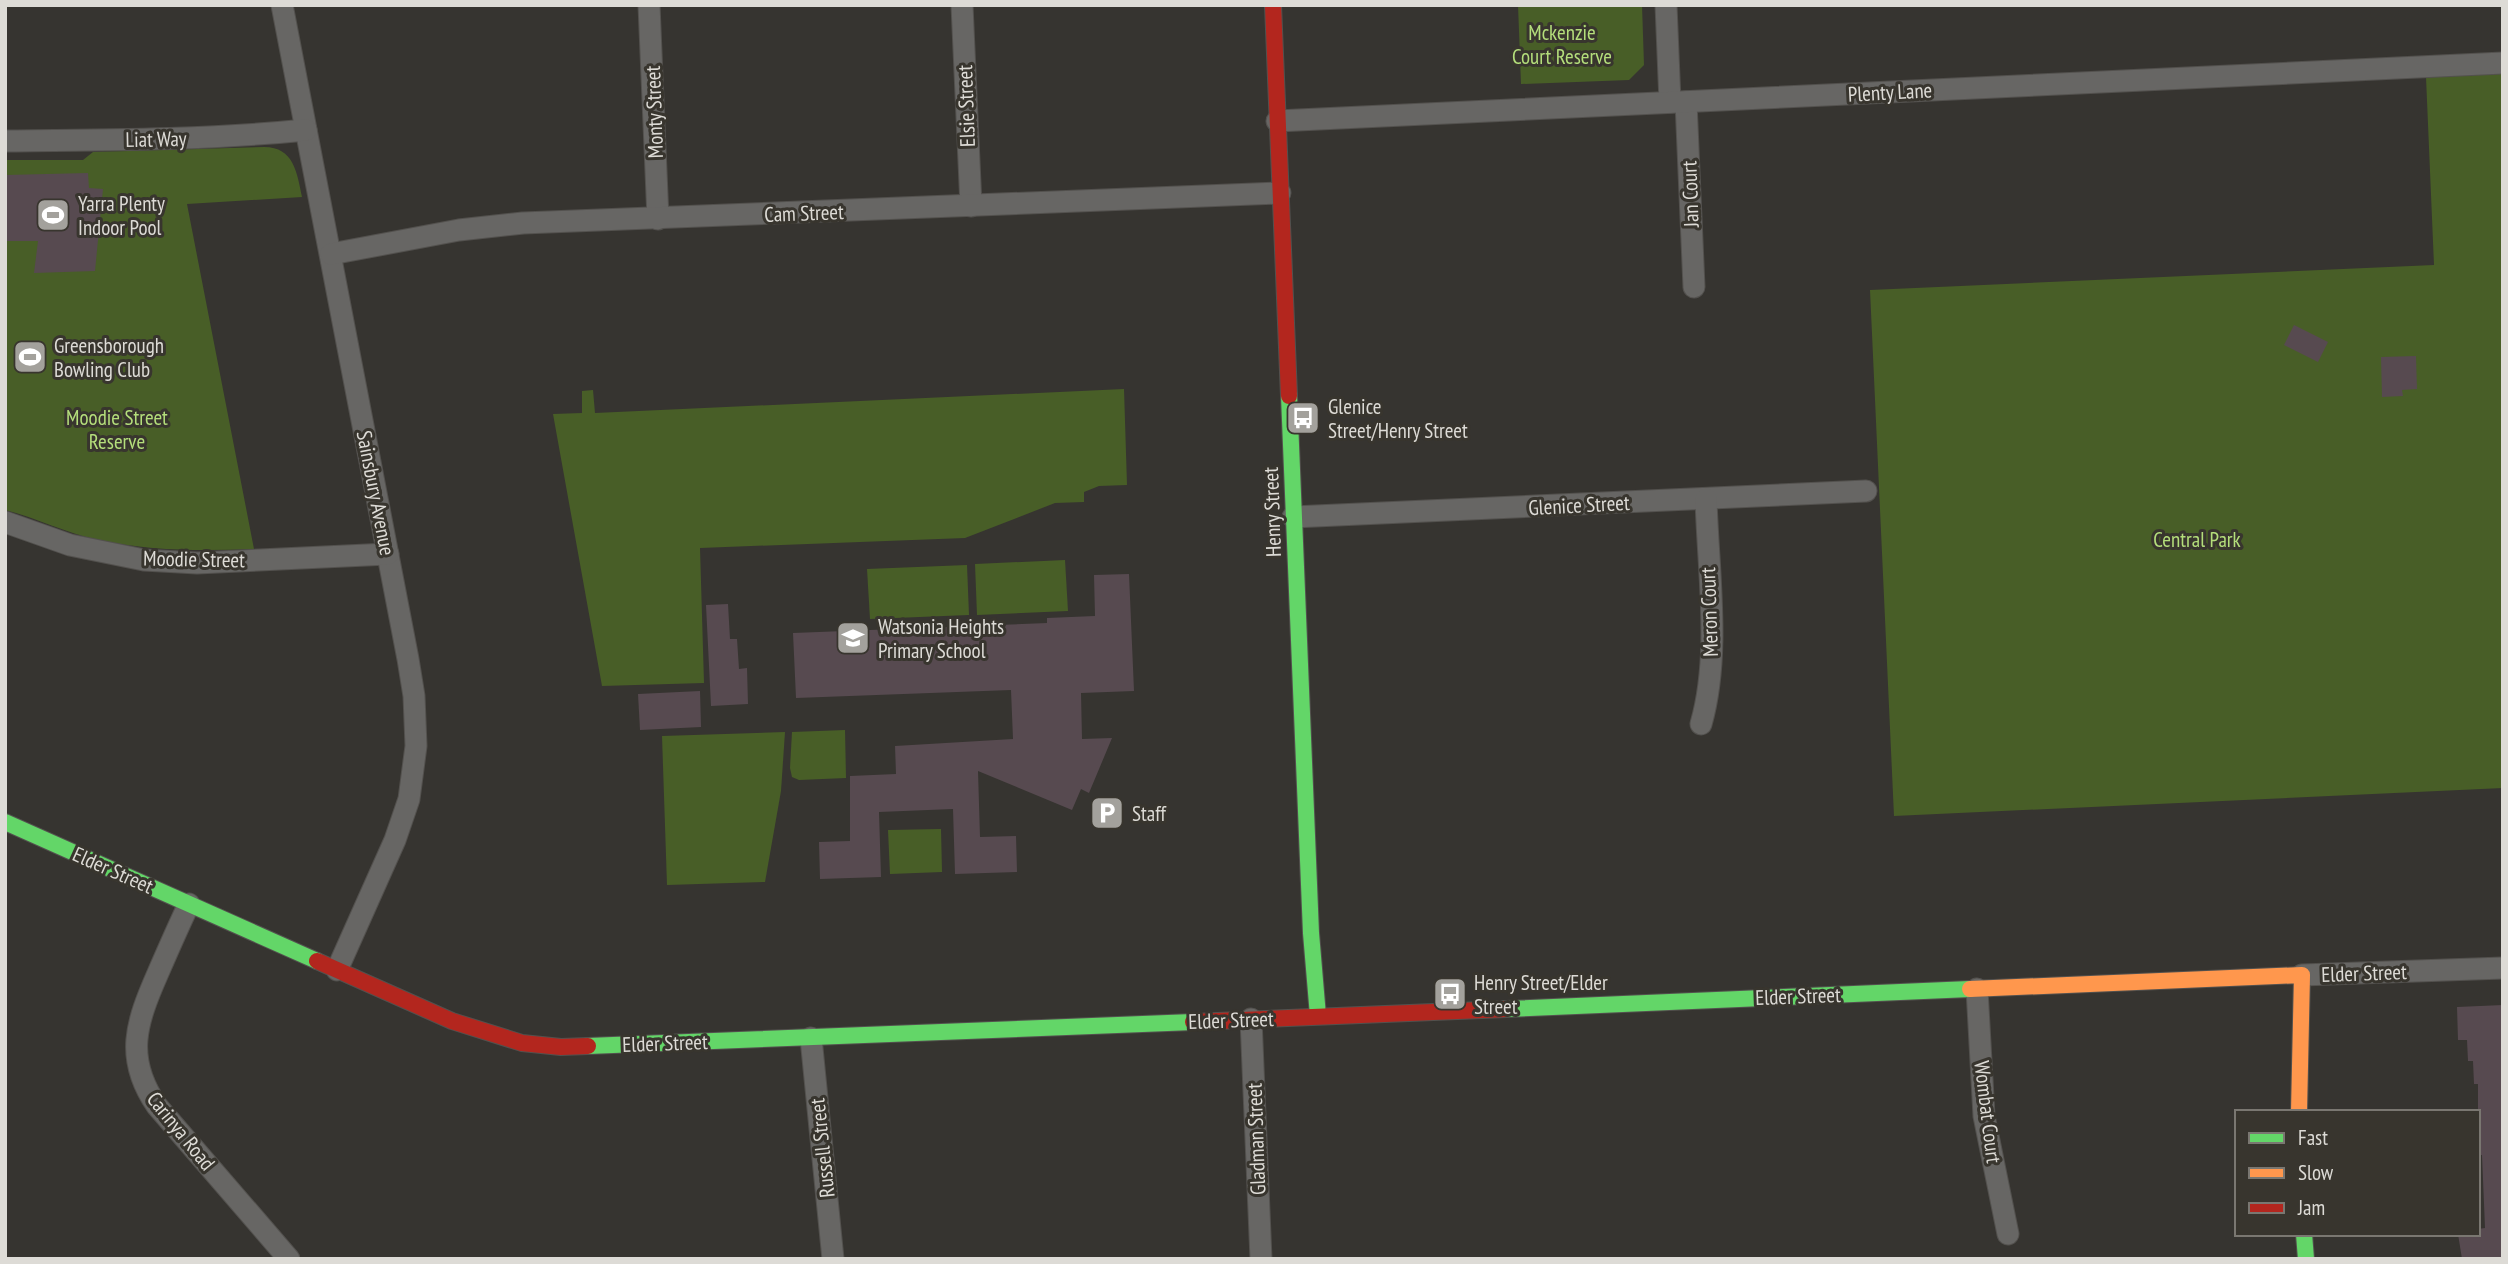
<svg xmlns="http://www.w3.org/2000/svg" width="2508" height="1264" viewBox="0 0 2508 1264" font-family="'PT Sans Narrow',sans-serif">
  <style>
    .green { fill: #485e27 }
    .building { fill: #574a50 }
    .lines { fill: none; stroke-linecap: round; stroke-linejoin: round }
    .street-casing { stroke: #53514e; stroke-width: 23 }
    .fast-casing { stroke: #53514e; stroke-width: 18 }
    .slow-casing { stroke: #53514e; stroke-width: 18 }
    .jam-casing { stroke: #53514e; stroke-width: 18 }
    .street { stroke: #676664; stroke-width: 21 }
    .fast { stroke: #63d668; stroke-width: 16 }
    .slow { stroke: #ff974d; stroke-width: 16 }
    .jam { stroke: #b3261e; stroke-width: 16 }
    .labels { text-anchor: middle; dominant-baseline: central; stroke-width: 6; stroke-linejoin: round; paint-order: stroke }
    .park-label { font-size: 21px; fill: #b4de7b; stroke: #38352e }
    .street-label { font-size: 21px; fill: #dddbd6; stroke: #38352e }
    .poi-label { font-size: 21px; fill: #dddbd6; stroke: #38352e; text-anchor: start }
  </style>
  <rect width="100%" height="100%" fill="#363430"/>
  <g class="green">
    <polygon points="1518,5 1642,5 1644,65 1629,80 1521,84"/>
    <polygon points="2503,73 2503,788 1894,816 1870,290 2434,265 2426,77"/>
    <path d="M264,147C294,147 297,173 302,197L187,204L254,549C201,551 150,551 98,540C66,533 37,518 5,510V160H83L93,152Z"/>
    <polygon points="1124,389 1127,485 1099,486 1084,492 1084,502 1055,503 965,538 700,548 704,683 602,686 553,414 582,413 582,391 593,390 595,413"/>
    <polygon points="1065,560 1068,611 977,615 975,564"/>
    <polygon points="967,565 969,615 870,619 867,569"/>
    <polygon points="845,730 846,778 799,780 792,777 790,768 792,732"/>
    <polygon points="785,732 781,791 765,882 667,885 662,736"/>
    <polygon points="941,829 942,872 890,874 888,830"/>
  </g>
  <g class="building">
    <polygon points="88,173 89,188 103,189 95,271 34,273 38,241 5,241 5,175"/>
    <polygon points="2294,325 2328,342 2318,362 2284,345"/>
    <polygon points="2416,356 2417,389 2402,390 2403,396 2382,397 2381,357"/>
    <polygon points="1129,574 1134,691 1081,693 1082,739 1112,738 1089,793 1081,789 1072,810 978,771 980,837 1016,836 1017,872 955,874 953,809 879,812 881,877 820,879 819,842 850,841 850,776 896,774 895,746 1013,739 1011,690 796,698 793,633 1047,623 1047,618 1095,616 1094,575"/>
    <polygon points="728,604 730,639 737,639 739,669 747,668 748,704 711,706 706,605"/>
    <polygon points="700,691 701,727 640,730 638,694"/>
    <polygon points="2503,1005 2503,1259 2462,1259 2458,1234 2478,1234 2478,1229 2485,1228 2482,1155 2478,1155 2478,1084 2474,1084 2473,1061 2468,1061 2467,1040 2458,1040 2457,1007"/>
  </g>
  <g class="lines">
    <defs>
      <g id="street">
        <polyline points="282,5 408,659 414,696 416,746 409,799 395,840 337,970"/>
        <polyline points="649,5 658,219"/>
        <polyline points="962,5 971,206"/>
        <polyline points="1666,5 1670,102"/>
        <polyline points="1686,102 1694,287"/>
        <polyline points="1277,121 2503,63"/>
        <path d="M5,141C106,140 206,140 306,130"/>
        <polyline points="331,254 459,230 523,223 1280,193"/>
        <polyline points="1293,517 1866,491"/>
        <polyline points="5,522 70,545 144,560 197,563 388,554"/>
        <path d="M1701,724C1721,654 1708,571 1706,499"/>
        <path d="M189,904C178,927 168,950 158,973C136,1023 124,1058 157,1106L289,1259"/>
        <polyline points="2302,975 2503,968"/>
        <polyline points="1977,989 1984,1116 2008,1234"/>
        <polyline points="1251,1019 1261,1259"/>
        <polyline points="811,1038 833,1259"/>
      </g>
      <g id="fast">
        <polyline points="1289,396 1311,933 1318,1016"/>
        <polyline points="5,822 317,961"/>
        <polyline points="1506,1009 1970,989"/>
        <polyline points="588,1046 1193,1022"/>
        <polyline points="2304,1234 2306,1259"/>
      </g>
      <polyline id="slow" points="1970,989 2302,975 2299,1112"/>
      <g id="jam">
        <polyline points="1273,5 1289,396"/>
        <polyline points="317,961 452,1021 522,1043 561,1047 588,1046"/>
        <polyline points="1193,1022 1506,1009"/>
      </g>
    </defs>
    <use href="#street" class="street-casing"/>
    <use href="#fast" class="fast-casing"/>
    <use href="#slow" class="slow-casing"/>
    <use href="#jam" class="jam-casing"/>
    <use href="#street" class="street"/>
    <use href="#fast" class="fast"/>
    <use href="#slow" class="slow"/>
    <use href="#jam" class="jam"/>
  </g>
  <defs>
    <symbol id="stadium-square" viewBox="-11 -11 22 22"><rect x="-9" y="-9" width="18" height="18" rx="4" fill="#a3a19c" stroke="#38352e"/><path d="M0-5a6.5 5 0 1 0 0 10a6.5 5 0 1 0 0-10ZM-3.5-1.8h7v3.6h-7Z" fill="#fff"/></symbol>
    <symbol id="bus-square" viewBox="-11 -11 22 22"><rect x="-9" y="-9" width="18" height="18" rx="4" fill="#a3a19c" stroke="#38352e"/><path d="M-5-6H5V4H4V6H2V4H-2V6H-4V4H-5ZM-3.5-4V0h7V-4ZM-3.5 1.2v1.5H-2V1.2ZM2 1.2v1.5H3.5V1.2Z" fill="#fff"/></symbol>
    <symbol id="school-square" viewBox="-11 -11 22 22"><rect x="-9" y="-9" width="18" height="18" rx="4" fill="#a3a19c" stroke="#38352e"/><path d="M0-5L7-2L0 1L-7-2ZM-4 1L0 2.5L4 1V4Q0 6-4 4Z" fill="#fff"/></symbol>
    <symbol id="parking-square" viewBox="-11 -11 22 22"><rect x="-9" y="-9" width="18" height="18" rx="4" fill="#a3a19c" stroke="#38352e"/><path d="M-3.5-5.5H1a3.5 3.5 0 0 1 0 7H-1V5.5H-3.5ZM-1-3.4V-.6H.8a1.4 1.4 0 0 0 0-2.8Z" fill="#fff"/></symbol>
  </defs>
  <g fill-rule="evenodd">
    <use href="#stadium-square" x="34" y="196" width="38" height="38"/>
    <use href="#stadium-square" x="11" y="338" width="38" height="38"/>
    <use href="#bus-square" x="1284" y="399" width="38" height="38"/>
    <use href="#school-square" x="834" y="619" width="38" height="38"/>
    <use href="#parking-square" x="1088" y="794" width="38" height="38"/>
    <use href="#bus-square" x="1431" y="975" width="38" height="38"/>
  </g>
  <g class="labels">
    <g class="park-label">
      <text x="1562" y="32">Mckenzie<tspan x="1562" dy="24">Court Reserve</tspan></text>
      <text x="117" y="417">Moodie Street<tspan x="117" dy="24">Reserve</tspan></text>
      <text x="2197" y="539">Central Park</text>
    </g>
    <g class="street-label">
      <text transform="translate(1890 92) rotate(-3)">Plenty Lane</text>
      <text transform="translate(966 106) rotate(-92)">Elsie Street</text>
      <text transform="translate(654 112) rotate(-92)">Monty Street</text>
      <text transform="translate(156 139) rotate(-1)">Liat Way</text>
      <text transform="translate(1690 194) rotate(-92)">Jan Court</text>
      <text transform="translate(804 213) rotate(-2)">Cam Street</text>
      <text transform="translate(376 493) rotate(79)">Sainsbury Avenue</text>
      <text transform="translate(1579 505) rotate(-3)">Glenice Street</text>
      <text transform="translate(1272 512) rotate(-92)">Henry Street</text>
      <text transform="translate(194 559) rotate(1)">Moodie Street</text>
      <text transform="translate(1709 612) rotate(-92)">Meron Court</text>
      <text transform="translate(113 870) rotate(24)">Elder Street</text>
      <text transform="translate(2364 973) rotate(-2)">Elder Street</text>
      <text transform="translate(1798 996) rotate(-2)">Elder Street</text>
      <text transform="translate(1231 1020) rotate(-2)">Elder Street</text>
      <text transform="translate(665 1043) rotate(-2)">Elder Street</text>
      <text transform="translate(1988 1112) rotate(83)">Wombat Court</text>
      <text transform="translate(181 1131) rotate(51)">Carinya Road</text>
      <text transform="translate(1256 1139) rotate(-92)">Gladman Street</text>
      <text transform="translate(822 1148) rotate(-96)">Russell Street</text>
    </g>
    <g class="poi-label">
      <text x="78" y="203">Yarra Plenty<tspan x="78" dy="24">Indoor Pool</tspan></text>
      <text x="54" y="345">Greensborough<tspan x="54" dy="24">Bowling Club</tspan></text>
      <text x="1328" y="406">Glenice<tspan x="1328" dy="24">Street/Henry Street</tspan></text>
      <text x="878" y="626">Watsonia Heights<tspan x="878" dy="24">Primary School</tspan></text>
      <text x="1132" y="813">Staff</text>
      <text x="1474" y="982">Henry Street/Elder<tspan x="1474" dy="24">Street</tspan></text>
    </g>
  </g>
  <rect width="2508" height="1264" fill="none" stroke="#dddbd6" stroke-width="14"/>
  <rect x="2235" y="1110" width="245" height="126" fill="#38352e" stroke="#7a7771" stroke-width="2"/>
  <rect x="2249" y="1133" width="35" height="10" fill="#63d668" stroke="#7a7771" stroke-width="2"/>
  <text x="2298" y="1145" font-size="21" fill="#dddbd6">Fast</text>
  <rect x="2249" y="1168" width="35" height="10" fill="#ff974d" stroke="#7a7771" stroke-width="2"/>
  <text x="2298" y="1180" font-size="21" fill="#dddbd6">Slow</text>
  <rect x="2249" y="1203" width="35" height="10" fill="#b3261e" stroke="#7a7771" stroke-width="2"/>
  <text x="2298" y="1215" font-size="21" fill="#dddbd6">Jam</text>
</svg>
